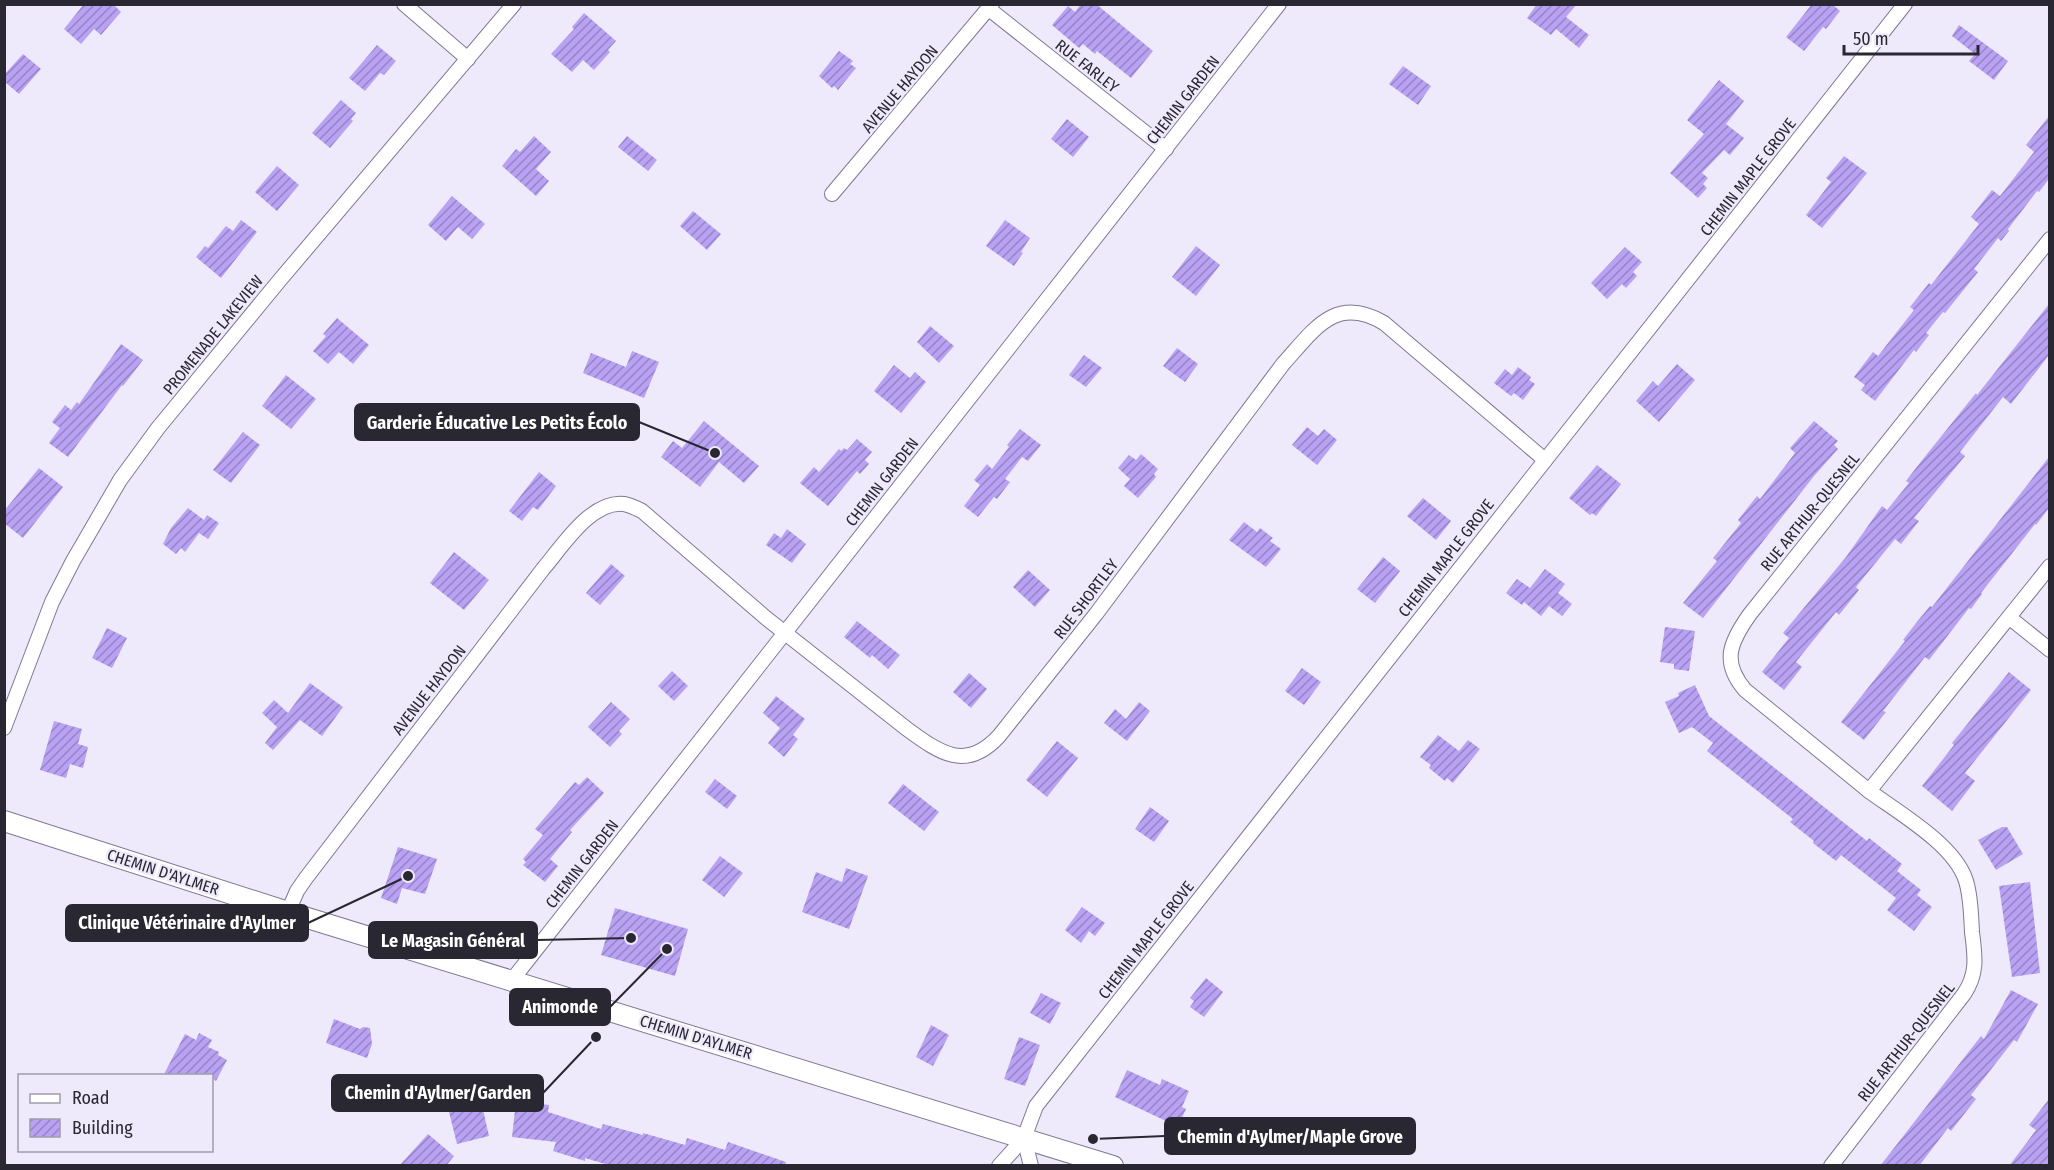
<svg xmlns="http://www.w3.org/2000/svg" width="2054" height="1170" viewBox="0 0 2054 1170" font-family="'Fira Sans Condensed',sans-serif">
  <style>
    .building { fill: url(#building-hatch) }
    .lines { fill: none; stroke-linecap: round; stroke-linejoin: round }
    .street-casing { stroke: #7f7891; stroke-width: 16 }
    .secondary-casing { stroke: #7f7891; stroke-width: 22 }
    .street { stroke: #fff; stroke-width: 14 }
    .secondary { stroke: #fff; stroke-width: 20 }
    .labels { text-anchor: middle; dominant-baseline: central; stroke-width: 4.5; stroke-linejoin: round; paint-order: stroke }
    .street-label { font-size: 16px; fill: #292731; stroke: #eeeafb }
    .leader { fill: none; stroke: #292731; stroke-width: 2 }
    .callout-dot { fill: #292731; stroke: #eeeafb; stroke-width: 2 }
    .callout { fill: #292731; stroke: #292731; stroke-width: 2 }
    .callout-label { font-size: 18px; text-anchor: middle; font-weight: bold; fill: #fff }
  </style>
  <defs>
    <pattern id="building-hatch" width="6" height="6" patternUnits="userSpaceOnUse" patternTransform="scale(1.5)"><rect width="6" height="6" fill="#b9a2f3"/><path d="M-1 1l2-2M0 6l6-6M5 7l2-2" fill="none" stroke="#9684c5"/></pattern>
  </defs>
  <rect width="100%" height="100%" fill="#eeeafb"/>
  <g class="building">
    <polygon points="84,4 113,4 121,12 101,35 94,29 81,44 64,29"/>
    <polygon points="1081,4 1096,4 1153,51 1131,78 1097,51 1095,54 1083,44 1079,48 1052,25 1068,6 1075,12"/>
    <polygon points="1537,4 1577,4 1566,17 1589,35 1579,48 1556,29 1551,35 1527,18"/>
    <polygon points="1812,4 1832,4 1840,11 1826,29 1823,27 1804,51 1786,37"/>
    <polygon points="584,13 616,41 608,50 610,52 594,70 583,60 572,72 551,54 574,29 572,27"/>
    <polygon points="1959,25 2008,61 1994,80 1969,61 1975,54 1952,36"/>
    <polygon points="377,45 396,61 384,75 380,73 365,91 349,78"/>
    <polygon points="839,51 853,61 850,64 856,68 838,90 834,86 832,88 819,76"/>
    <polygon points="23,54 41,69 19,94 4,81 4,75"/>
    <polygon points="1403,66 1431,86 1418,105 1389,84"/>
    <polygon points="1719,80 1744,101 1726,124 1744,138 1730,155 1724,150 1702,173 1708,178 1703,184 1707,188 1698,198 1670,173 1704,134 1687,120"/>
    <polygon points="341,100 356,113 351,119 353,121 330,148 312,133"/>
    <polygon points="2049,116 2049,179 2039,192 2037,191 2008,229 2009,231 2001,241 1998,238 1974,269 1978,272 1945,313 1943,312 1926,333 1929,335 1916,352 1914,350 1875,401 1861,390 1865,385 1854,377 1873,352 1878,356 1914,310 1910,307 1929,283 1931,285 1979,224 1971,217 1992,190 2000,196 2034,152 2026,145"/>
    <polygon points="1067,119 1089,137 1073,157 1051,139"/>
    <polygon points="534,136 551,152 536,169 549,181 536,196 502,166 516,149 520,152"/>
    <polygon points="627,136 657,160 648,171 618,147"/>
    <polygon points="1844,156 1867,173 1822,228 1806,215 1831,182 1826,178"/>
    <polygon points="277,166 299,185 277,211 255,192"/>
    <polygon points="452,196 485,224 472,239 458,227 446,241 428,225"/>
    <polygon points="693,211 721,234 707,250 680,226"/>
    <polygon points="241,220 257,232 221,278 196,257 205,246 208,248 226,226 233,231"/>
    <polygon points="1005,220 1030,238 1021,252 1023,253 1014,266 986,246"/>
    <polygon points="1196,246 1220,265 1196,296 1172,277"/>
    <polygon points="1625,247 1642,262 1633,272 1637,276 1626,288 1622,284 1607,299 1591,283"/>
    <polygon points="2049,304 2049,355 2011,404 2003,397 1960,452 1965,456 1914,518 1919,521 1901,544 1895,539 1856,587 1859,590 1839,615 1836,612 1796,662 1802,667 1784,690 1762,672 1789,638 1783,633 1846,557 1882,506 1887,510 1909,483 1906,481 1919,464 1976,393 1977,395"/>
    <polygon points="337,318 369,345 353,364 339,352 328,364 313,351 326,336 323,334"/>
    <polygon points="930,326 954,346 939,363 917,342"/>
    <polygon points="121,344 143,360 123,386 122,385 68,457 49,443 60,428 52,422 65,405 71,410 77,402 79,404"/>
    <polygon points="1177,348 1198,364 1185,382 1163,366"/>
    <polygon points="632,351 659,362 644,398 583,373 591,353 626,367"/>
    <polygon points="1084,355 1102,368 1086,387 1069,375"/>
    <polygon points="1677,364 1695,380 1659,422 1636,401 1653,381 1658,386"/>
    <polygon points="894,365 910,378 915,372 926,382 901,413 874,391"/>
    <polygon points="1518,367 1531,377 1529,380 1535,384 1523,400 1514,393 1511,396 1494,383 1505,369 1512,375"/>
    <polygon points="286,375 316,399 291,429 262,406"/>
    <polygon points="704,421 759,466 744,483 719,462 700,487 661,457 673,441 682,448"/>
    <polygon points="1814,421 1838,441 1834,445 1838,449 1814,476 1703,618 1683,603 1717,561 1713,558 1741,523 1738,520 1757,496 1760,499 1795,453 1790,448"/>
    <polygon points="1307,427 1318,436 1324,429 1337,440 1317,465 1292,445"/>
    <polygon points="1020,429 1041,445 1028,461 1022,457 1005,479 1010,482 997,499 994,497 978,517 964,506 980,485 974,480 987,464 992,469 1009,447 1007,445"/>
    <polygon points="243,432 260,445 231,483 213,470"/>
    <polygon points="857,439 872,452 865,460 869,464 860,474 857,471 828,506 800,483 814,467 819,472 839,449 841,451 844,448 847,450"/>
    <polygon points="1141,454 1158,469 1154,474 1156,477 1138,498 1124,486 1130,479 1118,468 1129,455 1136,460"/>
    <polygon points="2049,457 2049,508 2036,525 2035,524 1981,593 1982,594 1976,602 1971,609 1969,608 1929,660 1925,657 1883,711 1886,712 1864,740 1841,722 1905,641 1903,640 1916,623 1930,606 1932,607"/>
    <polygon points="1597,465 1621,484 1596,516 1592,513 1590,515 1569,498"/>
    <polygon points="39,468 63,487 23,538 4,523 4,511"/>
    <polygon points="539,472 556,486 538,510 533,507 522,521 509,511"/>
    <polygon points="1423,498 1451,521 1436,540 1407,516"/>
    <polygon points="188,508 204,520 207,515 219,523 208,539 199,533 185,552 181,548 176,554 163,544 171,528"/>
    <polygon points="1244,522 1257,532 1260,528 1273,538 1270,541 1281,549 1266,567 1229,540"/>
    <polygon points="787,529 806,544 792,563 766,545 774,533 781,538"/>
    <polygon points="454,552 489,580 464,610 430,583"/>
    <polygon points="1383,557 1400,571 1375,603 1357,589"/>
    <polygon points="611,564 625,576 600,605 586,593"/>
    <polygon points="1545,569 1565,584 1558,593 1572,604 1562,616 1549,606 1541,616 1524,602 1522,605 1506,593 1517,579 1530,588"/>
    <polygon points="1028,570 1050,590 1035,607 1013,587"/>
    <polygon points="857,621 900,655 888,669 872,655 870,658 844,637"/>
    <polygon points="1665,627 1695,631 1689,671 1674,669 1674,664 1660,662"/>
    <polygon points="107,628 127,638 112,668 92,658"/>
    <polygon points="1302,668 1321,682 1304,705 1285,691"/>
    <polygon points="672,671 688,686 674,701 658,686"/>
    <polygon points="2009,672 2031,690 1965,773 1975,781 1952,811 1922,786 1954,745 1952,743"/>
    <polygon points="969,673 987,689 971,708 953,692"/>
    <polygon points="310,683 343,707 322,736 300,720 273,750 265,743 277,727 262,713 274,700 288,713"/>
    <polygon points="1695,685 1709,716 1867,841 1869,838 1902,864 1897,871 1921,890 1917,895 1932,907 1914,931 1887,910 1896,898 1841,855 1836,861 1813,843 1814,841 1790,822 1793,819 1707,751 1713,743 1692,727 1679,733 1665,702 1679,696 1678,693"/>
    <polygon points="776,696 805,719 793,735 798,739 784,757 768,743 780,728 763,713"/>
    <polygon points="611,702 630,719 619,731 622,734 610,747 588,727"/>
    <polygon points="1139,702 1150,711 1127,741 1104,723 1115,709 1126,719"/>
    <polygon points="54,721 82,729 78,744 88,747 83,768 70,764 66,778 40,770"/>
    <polygon points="1438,735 1459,751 1468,740 1480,749 1453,783 1447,778 1445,781 1429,768 1431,765 1420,757"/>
    <polygon points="1057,741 1078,758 1047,797 1026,780"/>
    <polygon points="587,777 604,793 570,830 572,832 550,859 558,866 545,882 523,865 526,862 523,859 543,835 535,829 575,782 579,785"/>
    <polygon points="715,779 737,796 727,809 705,792"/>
    <polygon points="903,784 939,812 924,831 888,803"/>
    <polygon points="1150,807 1169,821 1154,842 1135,829"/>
    <polygon points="2002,827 2007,827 2023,854 1996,870 1978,840"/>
    <polygon points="398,847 437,859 425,894 402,888 397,904 381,898"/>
    <polygon points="720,856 743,873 724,897 702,880"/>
    <polygon points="846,868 868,876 849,929 802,912 816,872 842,882"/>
    <polygon points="2030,882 2040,973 2012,977 1999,886"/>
    <polygon points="1082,907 1105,923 1095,936 1089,931 1081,943 1065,930"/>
    <polygon points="615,908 688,929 675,976 601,955"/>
    <polygon points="1206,978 1223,992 1204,1017 1190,1007 1194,1001 1190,998"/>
    <polygon points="2011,990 2038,1004 2017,1042 2014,1040 1971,1095 1976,1099 1951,1131 1948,1128 1919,1166 1880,1166 1981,1036 1984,1039"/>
    <polygon points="1041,993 1061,1003 1050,1024 1030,1013"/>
    <polygon points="334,1019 360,1029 363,1027 370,1028 372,1044 367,1058 326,1043"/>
    <polygon points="931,1025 949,1035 933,1066 916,1057"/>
    <polygon points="199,1033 212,1040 208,1047 219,1052 218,1055 227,1060 216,1081 212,1078 212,1076 163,1076 185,1034 196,1040"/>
    <polygon points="1019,1037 1040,1045 1025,1086 1004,1079"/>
    <polygon points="1127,1070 1160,1085 1162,1079 1189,1091 1182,1107 1186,1109 1179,1124 1167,1118 1166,1121 1115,1097"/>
    <polygon points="2049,1099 2049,1166 2009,1166 2036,1130 2029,1125"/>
    <polygon points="481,1101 489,1136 457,1144 448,1108"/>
    <polygon points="516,1101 549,1105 548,1112 601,1129 603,1124 643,1135 643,1133 685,1145 687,1138 725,1150 728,1142 786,1162 785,1166 612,1166 585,1158 585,1161 553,1151 556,1142 512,1137"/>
    <polygon points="428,1134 454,1156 446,1166 399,1166"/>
  </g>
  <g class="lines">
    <defs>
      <g id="street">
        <polyline points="404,4 468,59"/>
        <polyline points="989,9 1166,149"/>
        <polyline points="832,194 992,4"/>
        <path d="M2050,239L1750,614C1730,642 1721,662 1745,690L1869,791L2050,566"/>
        <polyline points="2010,618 2050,650"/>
        <polyline points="4,728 52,602 73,561 120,480 158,428 279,281 514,4"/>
        <path d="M288,912L297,891L306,878L543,569C562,547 591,500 624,504C630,505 636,508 642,511L766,618L907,729C940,753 966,772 999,736L1096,614L1283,364C1314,330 1335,294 1384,323L1545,460"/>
        <polyline points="512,980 1279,4"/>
        <polyline points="1024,1138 1031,1166"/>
        <polyline points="999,1166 1024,1138 1036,1106 1905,4"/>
        <path d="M1831,1166L1964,994C1978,973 1975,956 1972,932C1971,915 1971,897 1966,881C1955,845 1899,813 1869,791"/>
      </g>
      <polyline id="secondary" points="4,821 288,912 1113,1166"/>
    </defs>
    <use href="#street" class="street-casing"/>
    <use href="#secondary" class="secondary-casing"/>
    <use href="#street" class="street"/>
    <use href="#secondary" class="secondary"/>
  </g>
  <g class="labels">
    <g class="street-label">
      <text transform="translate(1087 66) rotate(38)">RUE FARLEY</text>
      <text transform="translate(900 89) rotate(-50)">AVENUE HAYDON</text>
      <text transform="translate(1183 100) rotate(-52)">CHEMIN GARDEN</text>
      <text transform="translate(1748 177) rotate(-52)">CHEMIN MAPLE GROVE</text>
      <text transform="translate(213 335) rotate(-51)">PROMENADE LAKEVIEW</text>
      <text transform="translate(882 482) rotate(-52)">CHEMIN GARDEN</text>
      <text transform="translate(1810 512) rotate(-51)">RUE ARTHUR-QUESNEL</text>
      <text transform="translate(1446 558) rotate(-52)">CHEMIN MAPLE GROVE</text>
      <text transform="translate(1086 599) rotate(-53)">RUE SHORTLEY</text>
      <text transform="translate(429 690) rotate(-52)">AVENUE HAYDON</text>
      <text transform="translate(582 864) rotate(-52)">CHEMIN GARDEN</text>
      <text transform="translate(163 872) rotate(18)">CHEMIN D'AYLMER</text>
      <text transform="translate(1146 940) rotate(-52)">CHEMIN MAPLE GROVE</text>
      <text transform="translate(696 1037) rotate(17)">CHEMIN D'AYLMER</text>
      <text transform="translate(1906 1042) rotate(-52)">RUE ARTHUR-QUESNEL</text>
    </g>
  </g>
  <path class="leader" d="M715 453L639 422M408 876L308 923M631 938L537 940M667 949L610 1007M596 1037L543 1093M1093 1139L1165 1136"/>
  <g class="callout-dot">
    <circle cx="715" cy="453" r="6"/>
    <circle cx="408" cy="876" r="6"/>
    <circle cx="631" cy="938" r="6"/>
    <circle cx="667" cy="949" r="6"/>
    <circle cx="596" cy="1037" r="6"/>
    <circle cx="1093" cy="1139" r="6"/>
  </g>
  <g class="callout">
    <rect x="355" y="404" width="284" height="36" rx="6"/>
    <rect x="66" y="905" width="242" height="36" rx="6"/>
    <rect x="369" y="922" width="168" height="36" rx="6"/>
    <rect x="510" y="989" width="100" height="36" rx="6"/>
    <rect x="332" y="1075" width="211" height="36" rx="6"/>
    <rect x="1165" y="1118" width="250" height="36" rx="6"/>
  </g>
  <g class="callout-label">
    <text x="497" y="429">Garderie Éducative Les Petits Écolo</text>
    <text x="187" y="929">Clinique Vétérinaire d'Aylmer</text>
    <text x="453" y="947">Le Magasin Général</text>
    <text x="560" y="1013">Animonde</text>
    <text x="438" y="1099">Chemin d'Aylmer/Garden</text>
    <text x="1290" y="1143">Chemin d'Aylmer/Maple Grove</text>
  </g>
  <rect width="2054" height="1170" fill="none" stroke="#292731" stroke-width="12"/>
  <rect x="18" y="1074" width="195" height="78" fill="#eeeafb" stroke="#9f9caa" stroke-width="1.5"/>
  <rect x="30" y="1094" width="30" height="9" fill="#ffffff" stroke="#9f9caa" stroke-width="1.5"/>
  <text x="72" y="1104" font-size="18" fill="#292731">Road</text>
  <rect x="30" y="1119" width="30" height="18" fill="url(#building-hatch)" stroke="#9f9caa" stroke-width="1.5"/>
  <text x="72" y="1134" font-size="18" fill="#292731">Building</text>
  <path d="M1844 45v9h134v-9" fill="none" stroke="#292731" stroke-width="3"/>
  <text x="1853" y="45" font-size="18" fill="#292731" stroke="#eeeafb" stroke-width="4.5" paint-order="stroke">50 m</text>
</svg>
